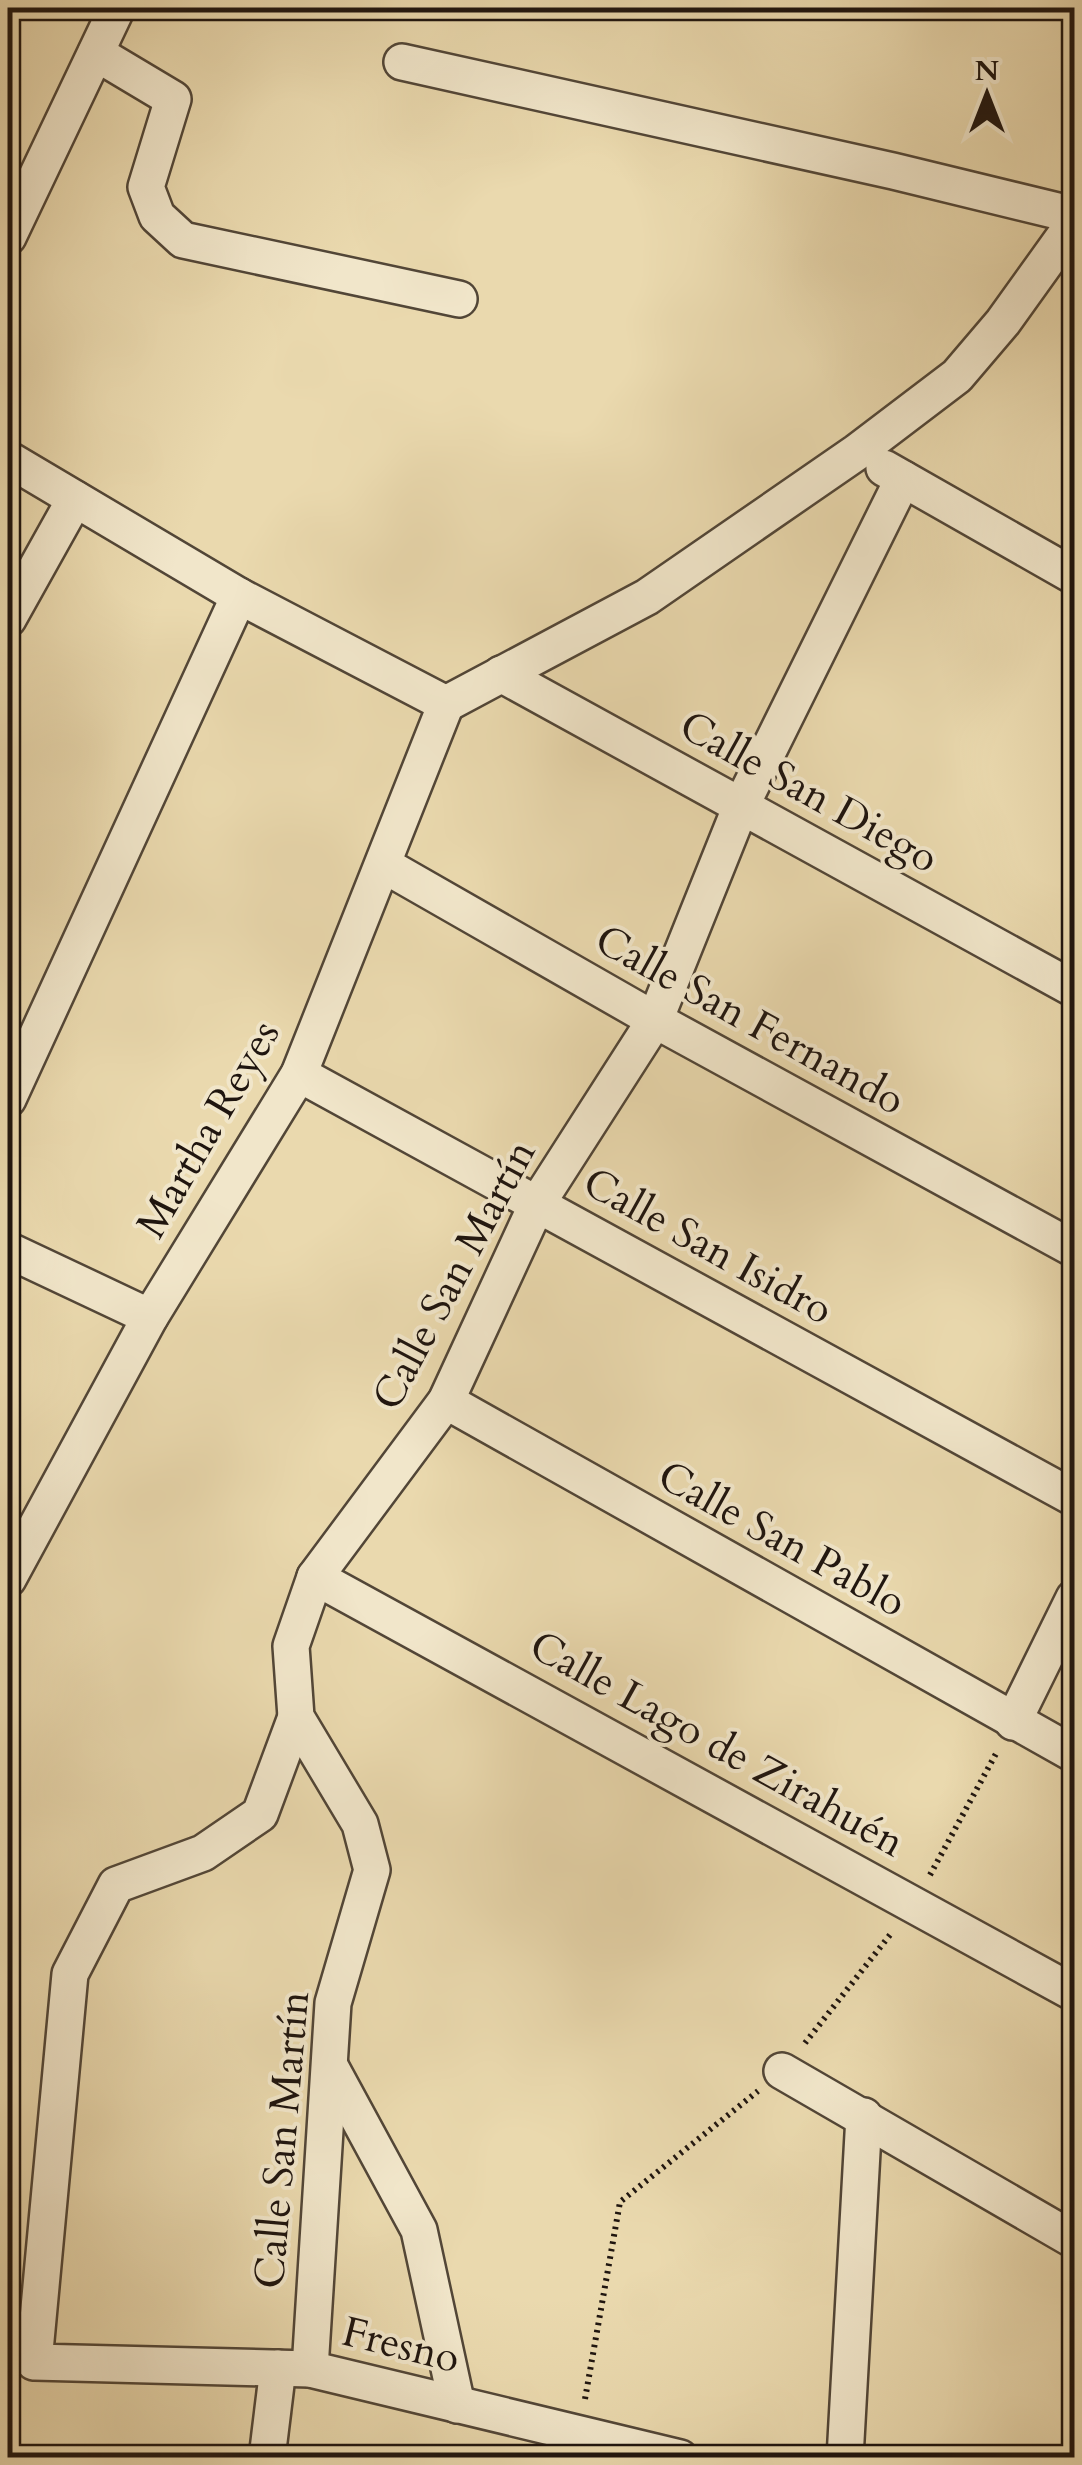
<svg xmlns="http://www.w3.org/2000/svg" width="1082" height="2465" viewBox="0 0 1082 2465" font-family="Cardo,serif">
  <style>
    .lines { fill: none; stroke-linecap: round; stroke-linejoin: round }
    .minor-casing { stroke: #524637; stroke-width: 40 }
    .path { stroke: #1f150f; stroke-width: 6; stroke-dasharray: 2.5 5; stroke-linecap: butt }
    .minor { stroke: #f1e6ca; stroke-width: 35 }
    .labels { text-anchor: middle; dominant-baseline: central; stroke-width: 8; stroke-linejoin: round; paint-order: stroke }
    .street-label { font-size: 42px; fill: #1f150f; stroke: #f1e6ca }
  </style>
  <rect width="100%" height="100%" fill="#ead9ae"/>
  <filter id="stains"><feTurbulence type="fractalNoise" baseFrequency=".002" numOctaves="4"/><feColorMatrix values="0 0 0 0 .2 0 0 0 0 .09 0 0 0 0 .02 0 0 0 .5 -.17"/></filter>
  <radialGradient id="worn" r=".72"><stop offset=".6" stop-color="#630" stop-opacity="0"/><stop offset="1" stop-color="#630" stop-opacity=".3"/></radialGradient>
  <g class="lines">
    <defs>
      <g id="minor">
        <polyline points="96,53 173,99 146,187 157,216 183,240 459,299"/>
        <polyline points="402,62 893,171 1074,215"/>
        <polyline points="8,237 117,8"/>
        <polyline points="8,459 239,596 446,704"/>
        <polyline points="884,468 1074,576"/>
        <polyline points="8,619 75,499"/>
        <polyline points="501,674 1074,989"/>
        <polyline points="446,704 647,597 857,452 957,376 1003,322 1074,223"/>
        <polyline points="384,865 655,1020 1074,1249"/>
        <polyline points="299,1074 1074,1498"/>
        <polyline points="8,1099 239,596"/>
        <polyline points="8,1250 150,1317"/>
        <polyline points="446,1401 1074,1754"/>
        <polyline points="315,1577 1074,1993"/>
        <polyline points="8,1579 150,1317 299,1074 446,704"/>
        <polyline points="296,1717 260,1814 203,1853 116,1885 70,1974 34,2362 310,2369 680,2458"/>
        <polyline points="1013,1722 1074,1598"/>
        <polyline points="330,2066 419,2230 457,2405"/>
        <polyline points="782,2071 1074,2240"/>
        <polyline points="310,2369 333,2003 372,1870 360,1824 296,1717 291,1646 315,1577 446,1401 537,1204 655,1020 741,806 903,479"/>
        <polyline points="267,2458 278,2368"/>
        <polyline points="845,2458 864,2116"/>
      </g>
    </defs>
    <use href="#minor" class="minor-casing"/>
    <g class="path">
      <polyline points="930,1875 998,1750"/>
      <polyline points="805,2043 893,1931"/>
      <polyline points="585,2399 620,2202 758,2091"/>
    </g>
    <use href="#minor" class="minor"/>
  </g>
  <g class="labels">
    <g class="street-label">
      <text transform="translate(809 792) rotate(29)">Calle San Diego</text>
      <text transform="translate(750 1020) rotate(29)">Calle San Fernando</text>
      <text transform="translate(208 1129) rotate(-60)">Martha Reyes</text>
      <text transform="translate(708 1246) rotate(29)">Calle San Isidro</text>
      <text transform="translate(454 1275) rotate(-62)">Calle San Martín</text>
      <text transform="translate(782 1539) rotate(29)">Calle San Pablo</text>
      <text transform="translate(717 1744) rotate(29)">Calle Lago de Zirahuén</text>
      <text transform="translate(282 2140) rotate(-85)">Calle San Martín</text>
      <text transform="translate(401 2345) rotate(14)">Fresno</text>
    </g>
  </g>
  <rect width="1082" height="2465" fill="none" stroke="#ead9ae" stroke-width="40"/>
  <rect x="10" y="10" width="1062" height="2445" fill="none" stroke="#1f150f" stroke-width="5"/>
  <rect x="20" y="20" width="1042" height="2425" fill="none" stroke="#1f150f" stroke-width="2.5"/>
  <g transform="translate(987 95)" stroke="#f1e6ca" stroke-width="8" paint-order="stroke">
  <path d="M0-8L18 38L0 25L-18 38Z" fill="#1f150f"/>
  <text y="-15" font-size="28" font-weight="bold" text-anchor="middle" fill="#1f150f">N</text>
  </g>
  <rect width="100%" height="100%" filter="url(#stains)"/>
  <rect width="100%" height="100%" fill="url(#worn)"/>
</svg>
